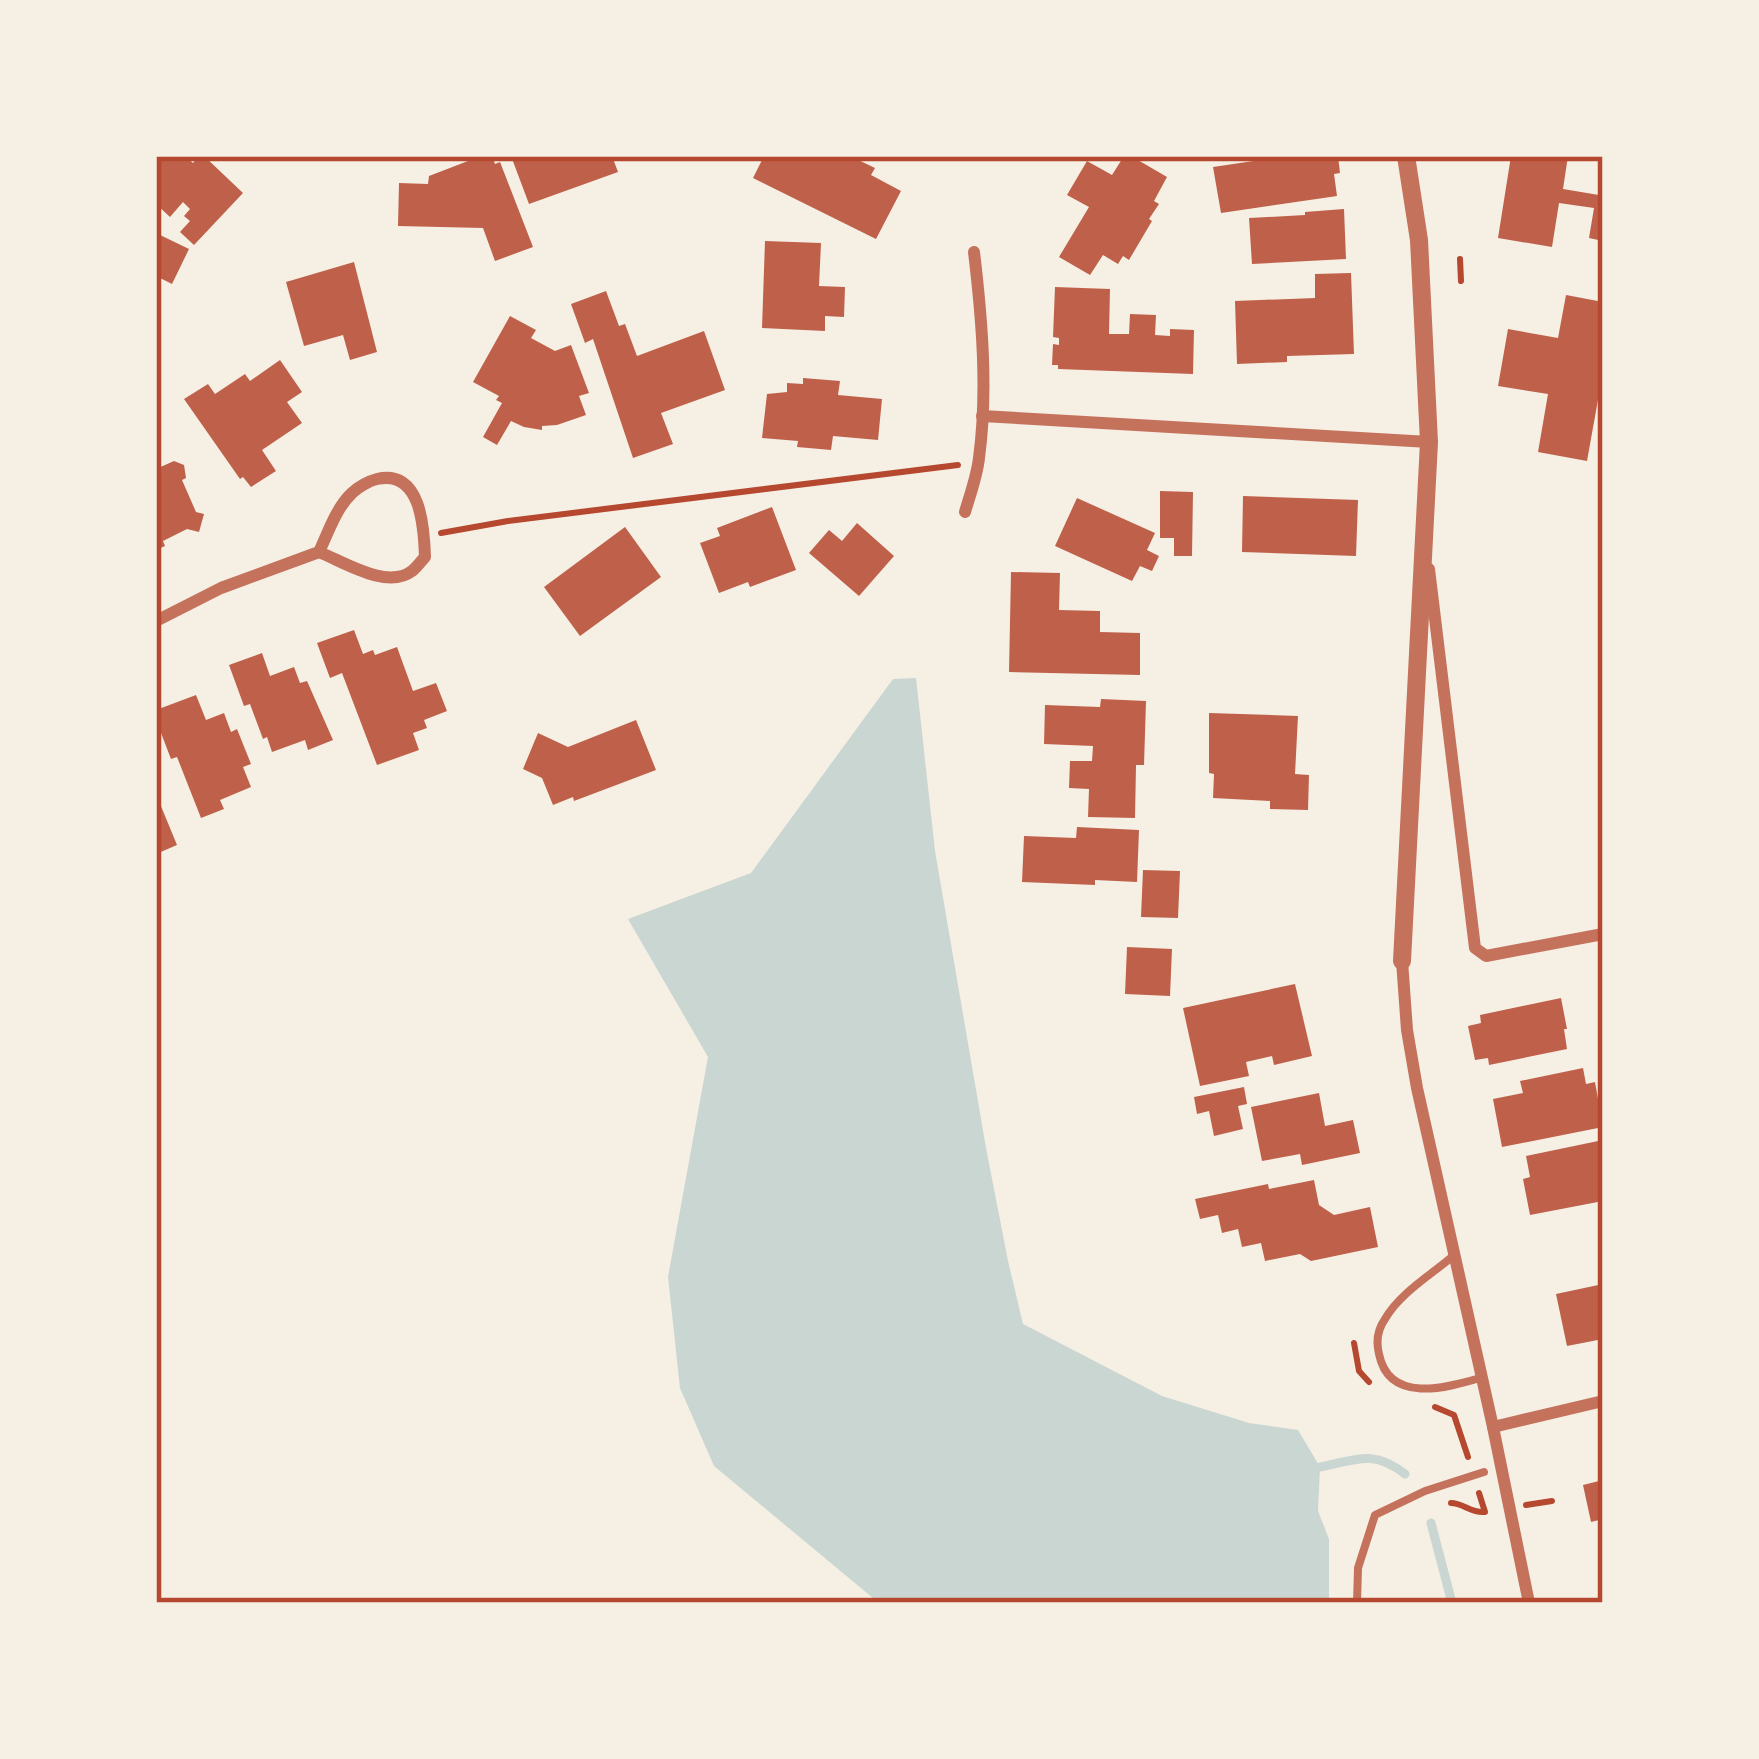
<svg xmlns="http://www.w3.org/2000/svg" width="1759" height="1759" viewBox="0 0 1759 1759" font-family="'Varela Round',sans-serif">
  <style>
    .water { fill: #c9d6d2 }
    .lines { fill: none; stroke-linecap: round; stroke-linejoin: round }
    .stream { stroke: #c9d6d2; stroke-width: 9 }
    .building { fill: #bf614a }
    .path { stroke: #b5482f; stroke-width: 6 }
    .service { stroke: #c5725c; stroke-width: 8 }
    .minor { stroke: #c5725c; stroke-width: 12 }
    .tertiary { stroke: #c5725c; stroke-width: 18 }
    .neatline { fill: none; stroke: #b5482f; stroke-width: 4.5 }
  </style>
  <rect width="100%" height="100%" fill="#f6efe4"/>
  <polygon class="water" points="916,678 935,851 986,1148 1008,1261 1023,1324 1162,1396 1249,1423 1298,1430 1320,1467 1318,1511 1329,1539 1329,1603 879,1603 714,1466 680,1388 668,1277 708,1057 628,919 751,873 893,679"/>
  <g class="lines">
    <g class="stream">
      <path d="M1320,1467C1356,1460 1373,1449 1405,1474"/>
      <polyline points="1431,1523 1452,1603"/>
    </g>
  </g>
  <g class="building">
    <polygon points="156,156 185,156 193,163 199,156 204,156 243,193 194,245 180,232 190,221 184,216 190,209 183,202 170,217 156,204"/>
    <polygon points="481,156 492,156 495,164 500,162 533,247 495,261 483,228 398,226 399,183 428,184 429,176"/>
    <polygon points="511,156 612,156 618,172 529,204"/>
    <polygon points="764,156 850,156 875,168 871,175 901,191 876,239 753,178"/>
    <polygon points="1124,156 1131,156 1167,177 1154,201 1159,204 1149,219 1152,221 1129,260 1123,256 1118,264 1103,255 1090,275 1059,257 1089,207 1067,195 1087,161 1112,175"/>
    <polygon points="1287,156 1338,156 1340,173 1334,174 1337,196 1221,213 1213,167"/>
    <polygon points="1511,156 1568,156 1563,189 1599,195 1601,184 1603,184 1603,241 1589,238 1594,208 1559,203 1552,247 1498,238"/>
    <polygon points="1344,209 1346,259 1252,264 1249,218 1305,215 1305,212"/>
    <polygon points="156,233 189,249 172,284 156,276"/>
    <polygon points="765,241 821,243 819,286 845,287 844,317 825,316 825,331 762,328"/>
    <polygon points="354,262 377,352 350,360 343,335 304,346 286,282"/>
    <polygon points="1351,273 1354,354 1287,356 1287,362 1237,364 1235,301 1315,298 1315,274"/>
    <polygon points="1055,287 1110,289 1109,334 1129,334 1130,314 1156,315 1155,335 1170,336 1170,329 1194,330 1193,374 1058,369 1058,365 1052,365 1053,344 1059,345 1059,338 1053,337"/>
    <polygon points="606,291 619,326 625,324 637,356 704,331 725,390 661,413 673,444 633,458 593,339 585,343 571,304"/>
    <polygon points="1566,295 1603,302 1603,372 1587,461 1538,452 1548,394 1498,386 1508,329 1558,338"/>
    <polygon points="510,316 536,330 531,338 555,351 571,345 589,393 579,396 586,415 557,425 542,426 542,430 524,427 511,421 497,445 483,437 502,403 496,400 499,396 473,382"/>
    <polygon points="280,360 302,392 287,402 302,423 262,450 276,471 251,487 243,477 240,479 184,399 208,384 215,394 245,374 250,381"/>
    <polygon points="803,378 840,381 838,395 882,399 878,440 833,436 831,450 797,447 798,441 762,438 767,394 787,392 787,383 803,384"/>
    <polygon points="174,461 184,465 186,478 182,480 196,512 204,514 199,532 187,529 163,541 165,546 156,550 156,469"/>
    <polygon points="1160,491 1193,492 1192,556 1174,556 1174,538 1160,538"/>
    <polygon points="1243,496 1358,500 1356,556 1242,552"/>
    <polygon points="1077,498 1155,533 1147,550 1159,556 1152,571 1140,566 1132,581 1055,546"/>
    <polygon points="772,507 796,570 750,587 748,582 719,593 700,543 720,536 717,528"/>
    <polygon points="857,523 894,556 859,596 809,553 829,530 842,541"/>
    <polygon points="625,527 661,577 580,636 544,587"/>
    <polygon points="1011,572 1060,573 1059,610 1100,611 1100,632 1140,633 1140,675 1009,672"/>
    <polygon points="354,630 363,654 373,650 375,655 397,647 413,691 436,683 447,711 424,720 427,728 413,733 419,750 377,765 342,673 330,678 317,643"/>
    <polygon points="262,653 270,676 294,667 300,683 307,681 333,740 308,750 305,740 272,752 267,737 263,739 250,704 244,706 229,665"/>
    <polygon points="196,695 206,720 224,713 231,732 237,729 251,764 243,767 251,787 220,800 224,809 201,818 177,757 171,759 156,720 156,710"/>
    <polygon points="1101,699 1146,701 1144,765 1136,765 1135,818 1088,817 1089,789 1069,788 1070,761 1092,761 1093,746 1044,744 1045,705 1100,707"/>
    <polygon points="1209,713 1298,716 1295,774 1309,775 1308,810 1270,809 1270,801 1213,798 1214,774 1209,773"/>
    <polygon points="636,720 656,770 574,801 573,797 553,805 542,778 523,769 538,733 568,747"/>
    <polygon points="156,794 177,845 156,854"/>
    <polygon points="1077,827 1139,830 1137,882 1095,880 1095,885 1022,882 1024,836 1076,838"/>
    <polygon points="1143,870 1180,871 1178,918 1141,917"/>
    <polygon points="1127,947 1172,949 1170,996 1125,994"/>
    <polygon points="1295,984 1312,1056 1274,1065 1272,1056 1246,1062 1249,1076 1200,1086 1183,1008"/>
    <polygon points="1561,998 1567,1029 1564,1029 1567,1049 1489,1065 1488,1058 1475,1060 1468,1026 1481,1023 1480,1015"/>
    <polygon points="1583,1068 1586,1084 1595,1082 1603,1127 1502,1147 1493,1099 1523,1093 1520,1081"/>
    <polygon points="1244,1087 1247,1104 1238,1106 1243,1129 1214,1136 1209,1111 1197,1114 1194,1097"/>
    <polygon points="1319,1093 1325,1126 1353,1120 1360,1153 1302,1165 1300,1154 1262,1161 1251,1107"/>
    <polygon points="1603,1140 1603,1201 1530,1215 1523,1179 1530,1177 1526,1156"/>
    <polygon points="1314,1180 1319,1205 1334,1215 1370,1207 1378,1247 1311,1261 1300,1254 1265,1261 1261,1243 1242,1247 1238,1229 1222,1233 1218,1215 1200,1219 1195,1199 1268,1184 1269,1189"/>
    <polygon points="1603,1284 1603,1339 1567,1346 1556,1294"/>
    <polygon points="1603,1480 1603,1519 1591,1522 1583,1485"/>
  </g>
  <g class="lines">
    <g class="path">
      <polyline points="1460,259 1461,281"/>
      <polyline points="441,533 508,521 958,465"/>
      <polyline points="1354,1343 1359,1371 1369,1382"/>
      <polyline points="1435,1407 1454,1415 1468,1457"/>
      <polyline points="1479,1493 1485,1512"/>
      <path d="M1451,1503C1463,1503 1471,1513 1484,1512"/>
      <polyline points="1526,1505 1552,1501"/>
    </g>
    <g class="service">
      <path d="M1453,1256C1431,1275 1400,1293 1385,1319C1378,1329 1376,1342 1379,1354C1389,1404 1446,1388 1480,1378"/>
      <polyline points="1357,1603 1358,1568 1375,1515 1425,1491 1484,1472"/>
    </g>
    <g class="minor">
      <polyline points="982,416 1429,442"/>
      <path d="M965,512C970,495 977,476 979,458C988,391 982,319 974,252"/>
      <polyline points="1429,569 1475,948 1486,956 1603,934"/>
      <path d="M156,621L221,588L319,552C344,562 387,590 412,571C417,567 421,561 425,557C424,527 421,469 377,479C369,481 358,487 352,493C336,508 328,533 319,552"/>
      <polyline points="1402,961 1407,1030 1417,1088 1493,1427 1529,1603"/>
      <polyline points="1493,1427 1603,1401"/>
    </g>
    <polyline class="tertiary" points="1402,961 1429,442 1419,240 1406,156"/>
  </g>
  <rect width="1759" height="1759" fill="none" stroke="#f6efe4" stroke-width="318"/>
  <rect x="159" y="159" width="1441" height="1441" class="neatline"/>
</svg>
